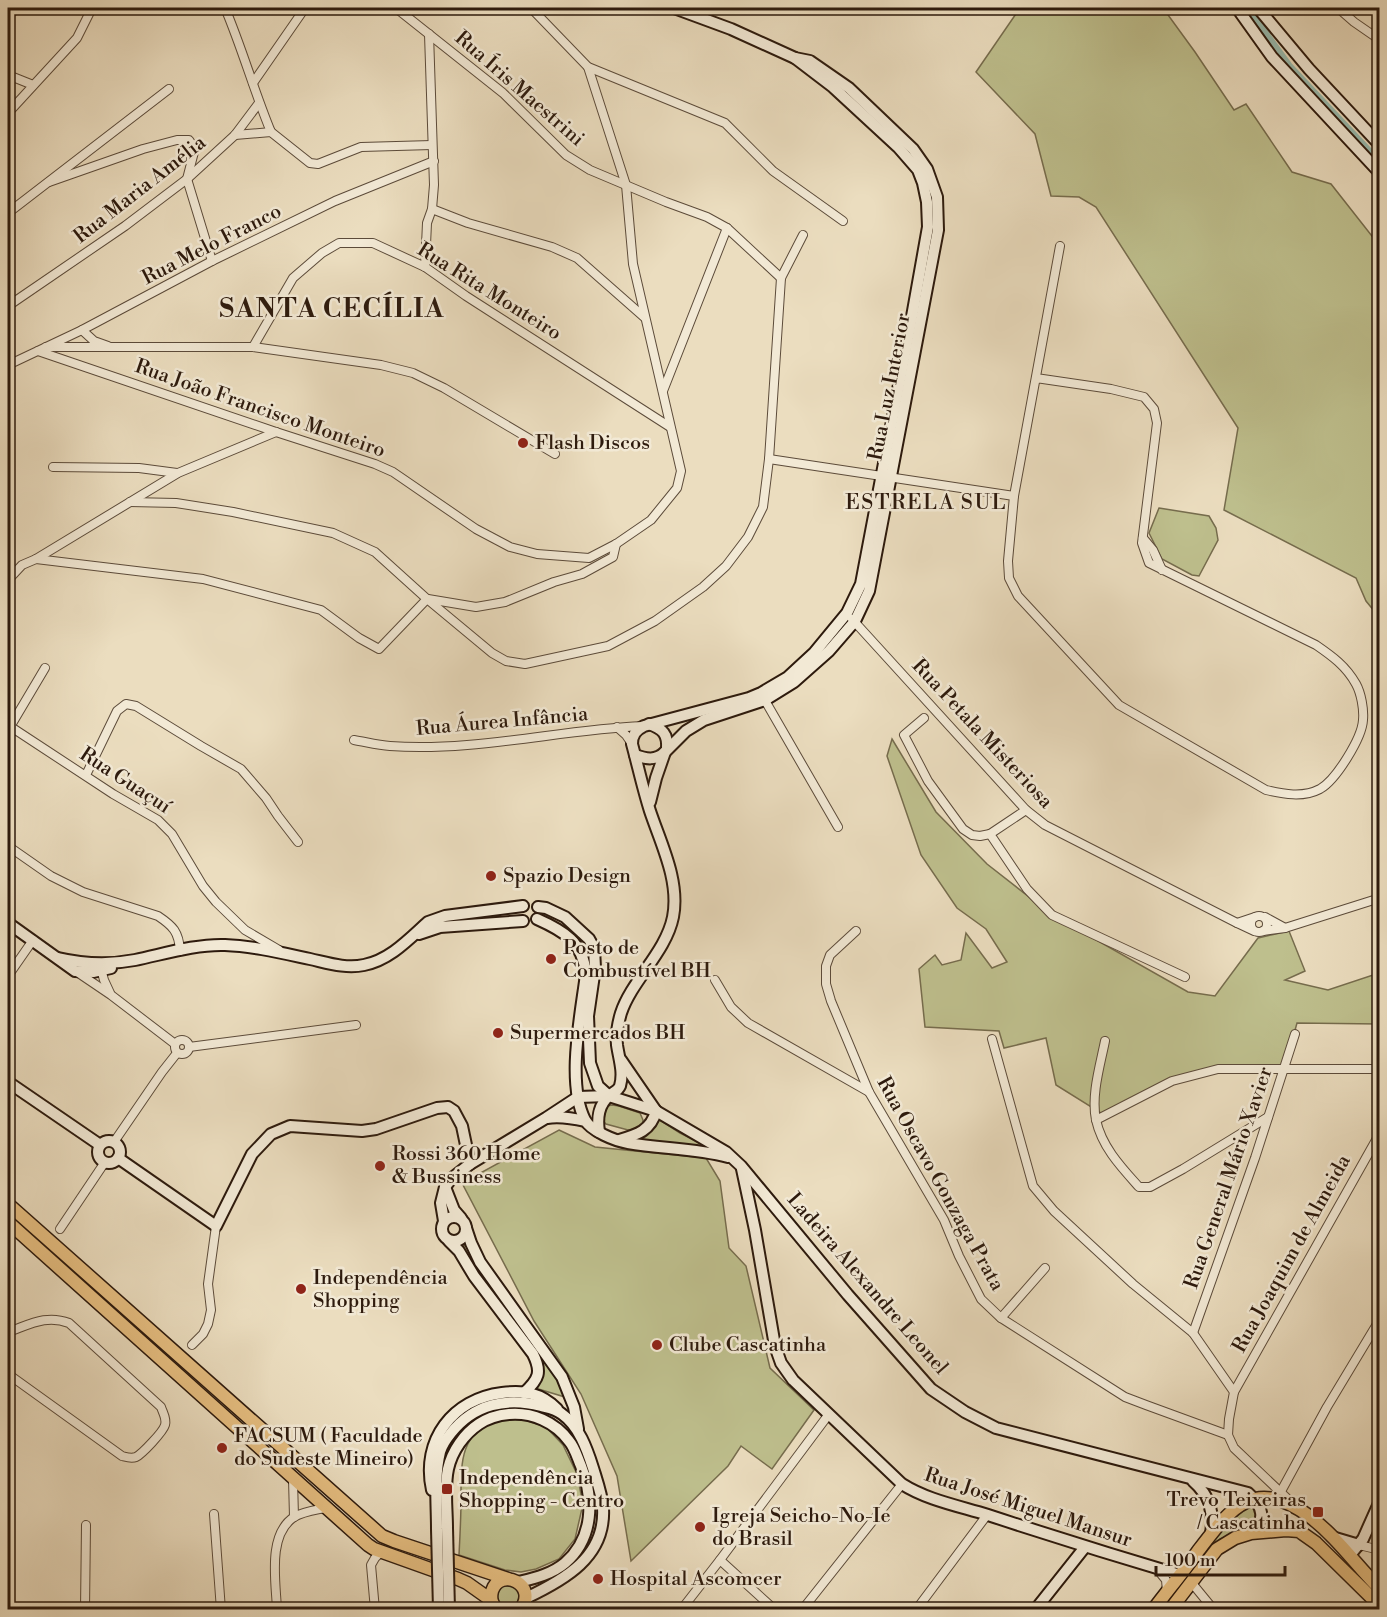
<svg xmlns="http://www.w3.org/2000/svg" width="1387" height="1617" viewBox="0 0 1387 1617" font-family="'Libre Bodoni',serif">
  <style>
    .green { fill: #bebf8d; stroke: #766c4d; stroke-width: 1.5 }
    .lines { fill: none; stroke-linecap: round; stroke-linejoin: round }
    .canal { stroke: #98bcb0; stroke-width: 9 }
    .street-casing { stroke: #5c4b3a; stroke-width: 10 }
    .secondary-casing { stroke: #2d1a0d; stroke-width: 14 }
    .primary-casing { stroke: #2d1a0d; stroke-width: 15 }
    .street { stroke: #f2e9d5; stroke-width: 8 }
    .secondary { stroke: #f2e9d5; stroke-width: 10 }
    .primary { stroke: #e6be80; stroke-width: 12 }
    .secondary-bridge-casing { stroke: #2d1a0d; stroke-width: 14; stroke-linecap: butt }
    .secondary-bridge { stroke: #f2e9d5; stroke-width: 10 }
    .poi-dot { fill: #8f2418; stroke: #f2e9d5; stroke-width: 2 }
    .labels { text-anchor: middle; dominant-baseline: central; stroke-width: 5; stroke-linejoin: round; paint-order: stroke }
    .street-label { font-size: 20px; fill: #2d1a0d; stroke: #f2e9d5 }
    .poi-label { font-size: 20px; fill: #2d1a0d; stroke: #f2e9d5; text-anchor: start }
    .neighbourhood-label { font-size: 21px; letter-spacing: 1.5px; fill: #2d1a0d; stroke: #f2e9d5 }
    .district-label { font-size: 26px; font-weight: bold; letter-spacing: 1.5px; fill: #2d1a0d; stroke: #f2e9d5 }
  </style>
  <rect width="100%" height="100%" fill="#ebddbf"/>
  <filter id="stains"><feTurbulence type="fractalNoise" baseFrequency=".00333" numOctaves="4"/><feColorMatrix values="0 0 0 0 .2 0 0 0 0 .09 0 0 0 0 .02 0 0 0 .5 -.17"/></filter>
  <radialGradient id="worn" r=".72"><stop offset=".6" stop-color="#630" stop-opacity="0"/><stop offset="1" stop-color="#630" stop-opacity=".3"/></radialGradient>
  <g class="green">
    <polygon points="1020,8 1163,8 1195,52 1234,110 1246,104 1292,172 1331,184 1379,245 1379,617 1366,601 1356,578 1224,510 1238,428 1096,207 1079,197 1051,196 1035,134 976,72"/>
    <polygon points="1159,508 1209,516 1216,528 1218,540 1199,576 1192,575 1162,559 1149,533"/>
    <polygon points="892,739 936,812 987,864 1052,915 1188,992 1215,996 1258,938 1289,931 1305,971 1285,980 1328,990 1379,973 1379,1024 1297,1023 1284,1070 1218,1069 1172,1081 1104,1115 1056,1085 1046,1038 1004,1048 999,1031 925,1027 919,969 935,955 942,965 961,960 966,933 992,968 1007,962 986,929 957,908 921,855 887,756"/>
    <polygon points="612,1105 619,1106 640,1113 643,1120 642,1126 635,1129 628,1130 606,1124 603,1121 601,1112 607,1106"/>
    <path d="M657,1118L680,1133L708,1147V1149L642,1141V1139C651,1134 655,1128 657,1118Z"/>
    <polygon points="559,1130 595,1147 706,1158 720,1181 729,1248 746,1266 770,1368 814,1410 772,1469 741,1446 728,1466 631,1561 617,1476 581,1394 534,1321 462,1183"/>
    <polygon points="467,1245 559,1378 565,1397 535,1388 542,1372 461,1247"/>
    <path d="M522,1419L546,1427L563,1445L577,1474L583,1504L575,1539L559,1559L536,1569L521,1572L505,1570L459,1555C460,1536 461,1518 461,1499C461,1466 459,1430 499,1421C506,1419 515,1419 522,1419Z"/>
    <path d="M1251,1504C1259,1512 1255,1521 1250,1529L1220,1539L1199,1563L1197,1561L1235,1514Z"/>
    <circle cx="507" cy="1596" r="12"/>
  </g>
  <g class="lines">
    <polyline class="canal" points="1246,8 1288,66 1380,164"/>
    <defs>
      <g id="street">
        <path d="M225,8C242,48 254,91 271,132"/>
        <polyline points="396,8 503,93 566,155 590,170 666,202 707,217 727,228 781,278"/>
        <polyline points="531,8 588,67 725,123 773,171 843,221"/>
        <polyline points="1338,8 1354,22 1380,40"/>
        <polyline points="8,16 17,8"/>
        <polyline points="8,75 33,85"/>
        <polyline points="253,83 305,8"/>
        <polyline points="8,113 77,38 92,8"/>
        <polyline points="235,135 271,132 310,163 318,164 361,147 432,145"/>
        <polyline points="49,182 143,149 177,140 189,140 193,146 194,152 187,179 212,261"/>
        <polyline points="432,209 468,223 552,247 577,258 644,317"/>
        <polyline points="8,213 169,89"/>
        <polyline points="425,267 427,223 432,209 434,185 429,34"/>
        <polyline points="8,306 125,226 187,179 235,135 259,103"/>
        <polyline points="82,330 94,341 108,346"/>
        <polyline points="46,347 253,347 381,365 413,373 444,388 555,454"/>
        <polyline points="253,347 293,278 322,253 339,243 373,243 425,267 466,296 670,427"/>
        <polyline points="38,351 276,432 375,464 393,472 476,529 510,547 537,554 589,558 616,544 651,520 677,488 681,471 633,264 626,185 588,67"/>
        <polyline points="8,365 82,330 212,261 335,201 434,161"/>
        <path d="M1036,378L1111,389L1144,397L1154,409L1157,423L1142,543L1149,563L1316,645C1332,656 1346,666 1356,684C1361,693 1364,709 1363,720C1362,738 1336,780 1320,789C1303,798 1283,794 1266,790L1119,705L1018,596L1009,578L1008,561L1014,496L1060,246"/>
        <polyline points="663,391 727,228"/>
        <polyline points="769,459 1014,496"/>
        <polyline points="53,467 139,468 177,473"/>
        <polyline points="130,502 176,503 233,512 333,533 375,552 427,599 492,653 506,661 525,664 608,646 655,621 703,587 726,566 748,537 763,507 769,459 781,278 803,235"/>
        <polyline points="1143,538 1153,550 1162,570"/>
        <polyline points="36,559 203,579 321,610 359,638 379,649 427,599"/>
        <polyline points="8,580 22,565 36,559 178,473 276,432"/>
        <polyline points="428,599 476,607 505,602 554,582 582,574 613,557 616,544"/>
        <polyline points="852,619 1026,810 1045,825 1237,923"/>
        <polyline points="763,697 838,827"/>
        <polyline points="924,718 904,735 928,781 963,829 972,835 980,836 990,834"/>
        <polyline points="8,725 113,794 158,820 172,834 203,886 216,902 245,930 279,950"/>
        <polyline points="10,727 45,668"/>
        <polyline points="617,727 626,735 632,744"/>
        <path d="M354,740C366,742 378,745 390,746C475,752 558,730 642,726"/>
        <polyline points="86,775 117,711 126,704 136,706 201,746 241,769 266,798 278,816 298,842"/>
        <polyline points="1026,810 990,834 1027,889 1052,915 1185,977"/>
        <path d="M8,846L51,876L83,892L158,916C173,926 179,932 180,951"/>
        <circle cx="1259" cy="924" r="8"/>
        <polyline points="1285,928 1380,898"/>
        <polyline points="856,931 830,955 826,966 826,984 831,1001 869,1092 944,1220 959,1256 981,1299 1001,1318 1125,1397 1146,1405 1228,1435"/>
        <polyline points="1254,931 1237,923 1255,917"/>
        <polyline points="1263,931 1285,928 1265,917"/>
        <polyline points="100,965 104,980 110,993"/>
        <polyline points="77,972 111,995 175,1044"/>
        <polyline points="8,976 33,940"/>
        <polyline points="715,980 731,1007 748,1023 869,1092"/>
        <polyline points="992,1039 1033,1186 1054,1211 1133,1284 1193,1333 1234,1392 1229,1419 1228,1435 1234,1448 1293,1504"/>
        <circle cx="182" cy="1047" r="7"/>
        <path d="M1105,1041C1100,1066 1091,1095 1096,1120C1102,1147 1121,1167 1139,1187H1150L1183,1169L1268,1117"/>
        <polyline points="189,1047 356,1025"/>
        <polyline points="1096,1120 1172,1081 1218,1069 1380,1069"/>
        <polyline points="114,1142 162,1072 177,1053"/>
        <polyline points="60,1229 105,1162"/>
        <polyline points="1001,1318 1045,1268"/>
        <path d="M8,1332C29,1325 46,1314 69,1323L161,1407C163,1413 167,1419 165,1425C163,1432 142,1454 136,1457C131,1459 126,1457 122,1456L8,1374"/>
        <polyline points="1193,1333 1255,1158 1295,1034"/>
        <polyline points="192,1345 203,1334 208,1324 211,1310 208,1284 216,1226"/>
        <polyline points="1234,1392 1380,1133"/>
        <polyline points="293,1479 294,1517"/>
        <polyline points="1279,1495 1327,1407 1380,1319"/>
        <polyline points="214,1514 221,1610"/>
        <polyline points="1359,1545 1380,1550"/>
        <polyline points="720,1560 775,1610"/>
        <polyline points="1157,1569 1166,1580 1167,1592"/>
        <polyline points="1191,1582 1214,1610"/>
        <polyline points="85,1610 86,1525"/>
        <path d="M277,1610C276,1582 267,1535 294,1517C302,1512 316,1510 325,1508"/>
        <polyline points="375,1610 371,1565 375,1558 381,1552"/>
        <polyline points="681,1610 720,1560 829,1414"/>
        <polyline points="802,1610 902,1484"/>
        <polyline points="916,1610 987,1515"/>
      </g>
      <g id="secondary">
        <polyline points="1237,8 1272,57 1380,173"/>
        <polyline points="1258,8 1309,69 1380,145"/>
        <path d="M649,724C663,729 668,734 667,749"/>
        <path d="M635,755C646,759 656,761 665,752"/>
        <polyline points="650,802 656,778 665,752 686,731 704,720 765,700 794,682 829,651 855,621 869,591 938,230 937,197 927,169 913,149 849,88 810,61 795,58 731,29 674,8"/>
        <polyline points="538,907 546,908 565,917 589,939 594,948 595,968 588,1016 590,1063 598,1086 609,1096"/>
        <path d="M537,919C564,931 583,942 586,974C581,1014 566,1083 585,1120C591,1131 615,1141 628,1143C661,1149 695,1148 728,1157"/>
        <polyline points="8,923 75,971 93,972 111,968"/>
        <polyline points="419,934 440,927 523,921"/>
        <path d="M58,958C84,964 109,965 135,960C164,954 195,944 225,945C253,946 282,953 310,959C328,963 346,969 364,965C390,960 409,939 428,922L445,916L523,906"/>
        <polyline points="621,1060 656,1111"/>
        <polyline points="8,1082 100,1145"/>
        <path d="M547,1118C560,1116 572,1118 585,1121"/>
        <path d="M599,1132C597,1118 598,1105 610,1095C614,1092 618,1091 620,1086C624,1072 619,1059 617,1045C616,1035 618,1023 621,1013C632,980 666,952 673,917C680,881 661,844 650,811C643,789 638,766 632,744C632,735 636,730 644,726L749,698L761,693L788,677L814,653L847,613L861,584L913,311L928,227L927,202L923,183L918,170L898,147L833,87L795,58"/>
        <path d="M619,1140C636,1135 651,1131 656,1111"/>
        <circle cx="109" cy="1152" r="11"/>
        <polyline points="118,1158 216,1226 252,1154 271,1134 290,1126 362,1131 376,1129 437,1108 448,1107 454,1111 462,1126 470,1164"/>
        <path d="M742,1169L755,1230L775,1346L781,1363L793,1380L902,1484C927,1500 959,1506 988,1515C1052,1536 1116,1556 1180,1575"/>
        <polyline points="445,1187 454,1210 461,1218"/>
        <circle cx="454" cy="1229" r="12"/>
        <path d="M444,1221L441,1203L445,1187L451,1179L470,1164L546,1118L578,1097L609,1096L656,1111L726,1152L741,1166L848,1295L931,1389L965,1412L996,1428L1248,1493C1263,1506 1267,1520 1251,1533"/>
        <polyline points="466,1228 471,1243 480,1262 562,1377 574,1407 578,1429"/>
        <path d="M449,1241L459,1251L474,1276L533,1354C542,1372 539,1379 524,1393"/>
        <path d="M1193,1481C1210,1496 1214,1512 1211,1534"/>
        <path d="M432,1490C421,1440 453,1399 502,1393C524,1390 541,1393 557,1409"/>
        <path d="M447,1528C447,1509 444,1487 448,1469C452,1451 464,1434 479,1424C488,1418 498,1415 509,1414C532,1412 555,1422 569,1441C575,1448 577,1457 581,1466C594,1499 594,1538 565,1563C552,1574 535,1578 519,1582"/>
        <path d="M437,1529C437,1504 434,1476 440,1452C442,1445 447,1438 451,1433C474,1404 507,1397 541,1406C549,1408 556,1409 562,1414C579,1426 587,1449 593,1468C597,1481 602,1495 603,1508C606,1557 564,1580 526,1598"/>
        <polyline points="1332,1537 1359,1545"/>
        <polyline points="1350,1555 1363,1539 1380,1501"/>
        <polyline points="1035,1610 1085,1547"/>
      </g>
      <g id="primary">
        <polyline points="8,1204 382,1536 394,1541 508,1579"/>
        <polyline points="8,1222 368,1545 374,1549 458,1579 467,1583 491,1600"/>
        <path d="M497,1610C492,1604 490,1599 492,1591C500,1566 540,1585 520,1610"/>
        <path d="M1153,1610C1168,1590 1184,1571 1198,1551C1231,1508 1254,1476 1309,1516C1336,1536 1356,1565 1380,1589"/>
        <polyline points="1170,1610 1217,1549 1235,1538 1251,1533 1286,1530 1299,1531 1316,1543 1380,1606"/>
      </g>
    </defs>
    <use href="#street" class="street-casing"/>
    <use href="#secondary" class="secondary-casing"/>
    <use href="#primary" class="primary-casing"/>
    <use href="#street" class="street"/>
    <use href="#secondary" class="secondary"/>
    <use href="#primary" class="primary"/>
    <defs>
      <g id="secondary-bridge">
        <polyline points="447,1528 449,1610"/>
        <polyline points="437,1529 439,1610"/>
      </g>
    </defs>
    <use href="#secondary-bridge" class="secondary-bridge-casing"/>
    <use href="#secondary-bridge" class="secondary-bridge"/>
  </g>
  <g class="poi-dot">
    <circle cx="523" cy="443" r="6"/>
    <circle cx="491" cy="876" r="6"/>
    <circle cx="551" cy="959" r="6"/>
    <circle cx="498" cy="1033" r="6"/>
    <circle cx="380" cy="1166" r="6"/>
    <circle cx="301" cy="1289" r="6"/>
    <circle cx="657" cy="1345" r="6"/>
    <circle cx="222" cy="1448" r="6"/>
    <rect x="441" y="1483" width="12" height="12" rx="3"/>
    <rect x="1312" y="1506" width="12" height="12" rx="3"/>
    <circle cx="700" cy="1527" r="6"/>
    <circle cx="598" cy="1579" r="6"/>
  </g>
  <g class="labels">
    <g class="street-label">
      <text transform="translate(519 89) rotate(41)">Rua Íris Maestrini</text>
      <text transform="translate(140 190) rotate(-38)">Rua Maria Amélia</text>
      <text transform="translate(212 245) rotate(-27)">Rua Melo Franco</text>
      <text transform="translate(489 292) rotate(32)">Rua Rita Monteiro</text>
      <text transform="translate(890 387) rotate(-79)">Rua Luz Interior</text>
      <text transform="translate(260 409) rotate(19)">Rua João Francisco Monteiro</text>
      <text transform="translate(502 722) rotate(-5)">Rua Áurea Infância</text>
      <text transform="translate(982 734) rotate(47)">Rua Petala Misteriosa</text>
      <text transform="translate(125 781) rotate(33)">Rua Guaçuí</text>
      <text transform="translate(1229 1178) rotate(-71)">Rua General Mário Xavier</text>
      <text transform="translate(940 1184) rotate(61)">Rua Oscavo Gonzaga Prata</text>
      <text transform="translate(1292 1254) rotate(-61)">Rua Joaquim de Almeida</text>
      <text transform="translate(867 1284) rotate(49)">Ladeira Alexandre Leonel</text>
      <text transform="translate(1028 1508) rotate(18)">Rua José Miguel Mansur</text>
    </g>
    <g class="poi-label">
      <text x="535" y="443">Flash Discos</text>
      <text x="503" y="876">Spazio Design</text>
      <text x="563" y="948">Posto de<tspan x="563" dy="23">Combustível BH</tspan></text>
      <text x="510" y="1033">Supermercados BH</text>
      <text x="392" y="1154">Rossi 360 Home<tspan x="392" dy="23">&amp; Bussiness</tspan></text>
      <text x="313" y="1278">Independência<tspan x="313" dy="23">Shopping</tspan></text>
      <text x="669" y="1345">Clube Cascatinha</text>
      <text x="234" y="1436">FACSUM ( Faculdade<tspan x="234" dy="23">do Sudeste Mineiro)</tspan></text>
      <text x="459" y="1478">Independência<tspan x="459" dy="23">Shopping - Centro</tspan></text>
      <text x="1306" y="1500" text-anchor="end">Trevo Teixeiras<tspan x="1306" dy="23">/ Cascatinha</tspan></text>
      <text x="712" y="1516">Igreja Seicho-No-Ie<tspan x="712" dy="23">do Brasil</tspan></text>
      <text x="610" y="1579">Hospital Ascomcer</text>
    </g>
    <g class="neighbourhood-label">
      <text x="926" y="503">ESTRELA SUL</text>
    </g>
    <g class="district-label">
      <text x="332" y="309">SANTA CECÍLIA</text>
    </g>
  </g>
  <rect width="1387" height="1617" fill="none" stroke="#ebddbf" stroke-width="30"/>
  <rect x="9" y="9" width="1369" height="1599" fill="none" stroke="#2d1a0d" stroke-width="3"/>
  <rect x="15" y="15" width="1357" height="1587" fill="none" stroke="#2d1a0d" stroke-width="1.5"/>
  <path d="M1156 1566v9h129v-9" fill="none" stroke="#2d1a0d" stroke-width="3"/>
  <text x="1165" y="1566" font-size="18" fill="#2d1a0d" stroke="#f2e9d5" stroke-width="4.5" paint-order="stroke">100 m</text>
  <rect width="100%" height="100%" filter="url(#stains)"/>
  <rect width="100%" height="100%" fill="url(#worn)"/>
</svg>
